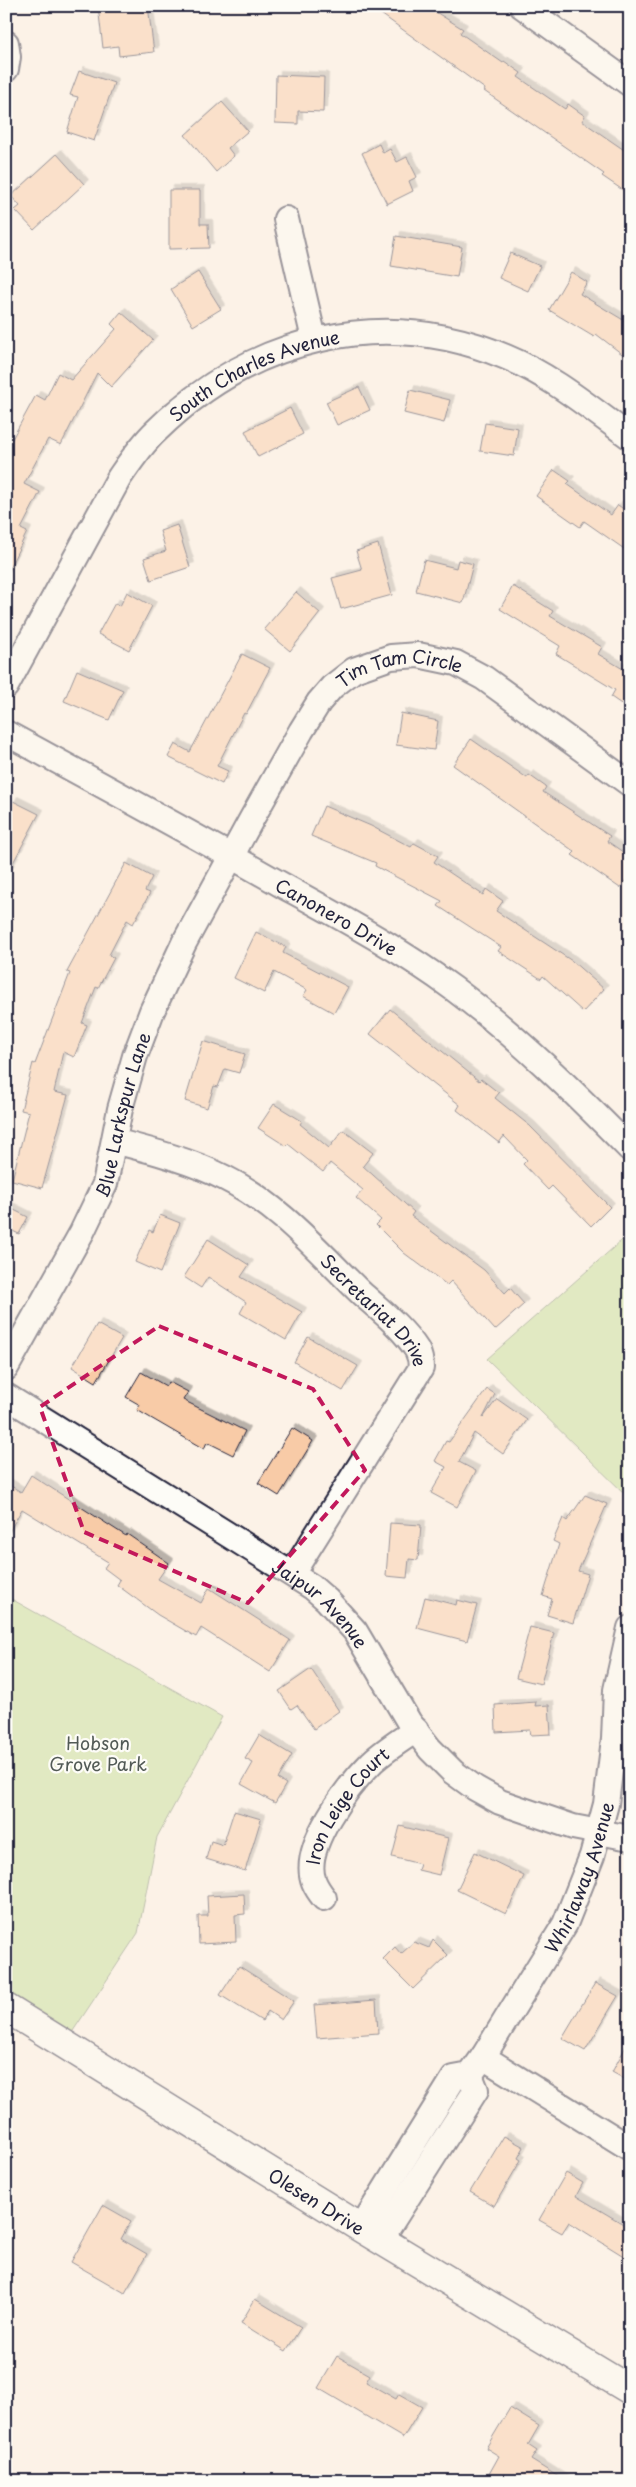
<svg xmlns="http://www.w3.org/2000/svg" width="636" height="2487" viewBox="0 0 636 2487" font-family="'Playpen Sans',sans-serif">
  <style>
    .green { fill: #c2de96; stroke: #728068 }
    .building { fill: #f8cba7; stroke: #22223b; filter: url(#shadow) }
    .lines { fill: none; stroke-linecap: round; stroke-linejoin: round }
    .minor-casing { stroke: #22223b; stroke-width: 28 }
    .tertiary-casing { stroke: #22223b; stroke-width: 31 }
    .minor { stroke: #fdfcf7; stroke-width: 24 }
    .tertiary { stroke: #fdfcf7; stroke-width: 28 }
    .marked { fill: none; stroke: #c2185b; stroke-width: 4; stroke-dasharray: 10 6; stroke-linejoin: round }
    .labels { text-anchor: middle; dominant-baseline: central; stroke-width: 4.5; stroke-linejoin: round; paint-order: stroke }
    .street-label { font-size: 18px; fill: #22223b; stroke: #fdfcf7 }
    .park-label { font-size: 18px; fill: #525a56; stroke: #fdfcf7 }
  </style>
  <defs>
    <filter id="shadow"><feDropShadow dx="4.5" dy="-4.5" stdDeviation="0" flood-color="#0004"/></filter>
  </defs>
  <rect width="100%" height="100%" fill="#fcf2e7"/>
  <filter id="ink" filterUnits="userSpaceOnUse"><feTurbulence type="fractalNoise" baseFrequency=".02" numOctaves="2"/><feDisplacementMap in="SourceGraphic" scale="10" xChannelSelector="R" yChannelSelector="G"/><feConvolveMatrix kernelMatrix="1 2 1 2 8 2 1 2 1" color-interpolation-filters="sRGB"/></filter>
  <g filter="url(#ink)">
    <g class="green">
      <polygon points="630,1233 630,1499 487,1359"/>
      <polygon points="6,1596 222,1717 157,1837 138,1933 71,2034 6,1994"/>
    </g>
    <g class="building">
      <polygon points="98,6 148,6 154,52 119,56 118,46 103,48"/>
      <polygon points="370,6 426,6 463,29 460,33 503,63 504,61 521,73 518,77 565,109 568,104 585,116 582,121 630,154 630,195 602,176 604,174 484,91 485,89"/>
      <polygon points="79,71 114,83 94,141 67,132 78,97 70,95"/>
      <polygon points="276,75 324,77 323,112 298,111 298,124 275,123"/>
      <polygon points="222,102 248,131 228,148 234,156 216,172 185,135"/>
      <polygon points="379,144 383,153 390,149 397,162 407,157 417,177 409,181 413,191 387,204 362,153"/>
      <polygon points="57,154 84,184 34,230 15,210 20,206 11,196"/>
      <polygon points="169,190 200,190 200,224 208,224 209,248 169,249"/>
      <polygon points="396,236 462,247 457,277 391,266"/>
      <polygon points="510,253 540,266 528,291 499,278"/>
      <polygon points="198,272 221,309 193,326 171,289"/>
      <polygon points="571,272 587,282 580,294 630,324 630,360 596,334 594,337 549,310"/>
      <polygon points="121,312 153,340 111,387 97,373 61,445 48,439 24,484 40,492 21,529 27,532 6,575 6,450 36,395 45,400 58,373 71,380 116,329 111,324"/>
      <polygon points="359,387 370,410 337,425 326,402"/>
      <polygon points="410,390 450,400 444,423 404,413"/>
      <polygon points="290,408 303,434 258,457 245,431"/>
      <polygon points="485,423 518,428 514,456 480,451"/>
      <polygon points="554,470 570,481 567,484 611,515 618,505 630,514 630,553 584,521 580,527 536,496"/>
      <polygon points="177,525 190,567 151,580 144,558 166,551 160,531"/>
      <polygon points="378,544 392,595 341,609 332,578 362,570 356,551"/>
      <polygon points="424,560 456,568 458,560 473,564 463,603 416,591"/>
      <polygon points="513,586 553,611 550,616 602,647 598,654 628,672 630,669 630,710 611,697 615,690 556,654 560,646 500,609"/>
      <polygon points="127,592 152,606 129,650 98,634 115,603 120,606"/>
      <polygon points="296,592 320,613 290,651 264,629"/>
      <polygon points="242,654 270,668 246,714 244,713 217,766 228,771 222,784 168,757 175,744 190,752"/>
      <polygon points="77,670 123,690 109,720 64,701"/>
      <polygon points="401,713 438,721 434,750 396,745"/>
      <polygon points="471,739 527,778 529,775 546,787 543,792 610,836 607,841 630,857 630,874 620,888 572,855 575,852 453,765"/>
      <polygon points="13,801 39,814 6,876 6,814"/>
      <polygon points="324,806 371,826 411,847 414,843 438,856 434,862 483,895 486,889 503,901 496,911 572,961 604,989 583,1012 543,976 541,979 498,951 501,947 438,906 442,901 375,866 376,863 311,836"/>
      <polygon points="126,863 152,877 145,891 150,893 133,924 127,920 109,955 114,958 98,988 96,987 82,1023 87,1025 74,1057 63,1052 54,1092 68,1095 42,1188 12,1180 29,1112 21,1110 33,1063 35,1064 70,973 67,972"/>
      <polygon points="256,932 286,947 283,953 348,987 334,1013 303,996 307,990 274,972 264,993 234,978"/>
      <polygon points="390,1009 479,1081 481,1079 499,1093 495,1098 530,1126 610,1207 591,1226 552,1186 548,1190 523,1164 527,1160 504,1136 499,1143 457,1110 460,1105 370,1034"/>
      <polygon points="203,1041 245,1054 239,1073 225,1069 218,1087 214,1086 207,1108 185,1101"/>
      <polygon points="274,1104 302,1121 300,1124 329,1148 343,1130 373,1153 363,1166 414,1212 411,1216 484,1270 505,1293 510,1288 524,1304 495,1330 451,1281 447,1285 404,1253 376,1225 381,1220 356,1198 363,1190 330,1163 323,1172 288,1144 286,1146 258,1128"/>
      <polygon points="6,1206 28,1217 19,1234 6,1228"/>
      <polygon points="160,1215 180,1223 160,1273 135,1262 149,1230 153,1232"/>
      <polygon points="208,1239 249,1265 241,1277 302,1312 286,1340 240,1313 246,1302 208,1277 201,1288 184,1277"/>
      <polygon points="97,1324 122,1338 96,1382 72,1367"/>
      <polygon points="308,1337 358,1366 343,1391 294,1362"/>
      <polygon points="141,1372 166,1386 169,1382 188,1392 183,1400 245,1431 233,1455 207,1442 204,1449 137,1410 140,1405 126,1397"/>
      <polygon points="487,1389 495,1394 483,1418 497,1399 527,1420 503,1454 474,1433 459,1462 476,1471 457,1507 431,1493 446,1467 435,1461 446,1441 449,1442"/>
      <polygon points="292,1428 313,1441 279,1496 258,1483"/>
      <polygon points="31,1475 126,1536 127,1534 169,1563 158,1579 201,1603 209,1588 290,1640 270,1672 201,1628 196,1637 158,1615 117,1585 120,1580 104,1568 108,1562 22,1509 6,1537 6,1483 21,1492"/>
      <polygon points="585,1495 607,1504 578,1571 588,1574 573,1623 547,1615 552,1599 543,1596 559,1544 553,1541 563,1518 567,1521"/>
      <polygon points="390,1523 421,1525 418,1560 409,1559 407,1578 386,1576"/>
      <polygon points="425,1597 456,1605 457,1600 477,1605 467,1641 417,1628"/>
      <polygon points="530,1627 554,1633 541,1684 516,1678"/>
      <polygon points="311,1669 339,1711 314,1729 297,1705 291,1709 279,1691"/>
      <polygon points="536,1702 535,1706 549,1705 551,1734 531,1735 530,1730 496,1732 495,1705"/>
      <polygon points="259,1735 292,1755 278,1779 286,1784 275,1803 241,1784 253,1763 245,1759"/>
      <polygon points="234,1811 261,1819 245,1871 206,1859 211,1841 223,1845"/>
      <polygon points="400,1826 448,1838 439,1875 418,1870 420,1864 392,1857"/>
      <polygon points="475,1852 524,1876 506,1914 457,1890"/>
      <polygon points="244,1894 245,1914 235,1915 236,1942 199,1944 198,1916 208,1916 207,1896"/>
      <polygon points="433,1940 448,1955 413,1989 383,1959 395,1947 401,1954 414,1942 429,1948"/>
      <polygon points="239,1966 294,2001 281,2020 268,2011 262,2021 220,1995"/>
      <polygon points="595,1983 618,1996 585,2051 562,2038"/>
      <polygon points="376,2000 378,2033 317,2038 314,2005"/>
      <polygon points="630,2039 630,2082 612,2072"/>
      <polygon points="504,2136 524,2147 518,2158 521,2160 494,2206 470,2192"/>
      <polygon points="566,2173 583,2183 576,2196 630,2228 630,2260 569,2222 562,2233 539,2220"/>
      <polygon points="103,2205 131,2221 121,2239 147,2254 125,2293 71,2262"/>
      <polygon points="255,2299 301,2327 286,2351 241,2323"/>
      <polygon points="337,2356 370,2375 366,2382 396,2399 399,2394 422,2407 403,2438 318,2388"/>
      <polygon points="510,2408 539,2426 528,2445 537,2451 531,2460 565,2481 499,2481 489,2474 499,2456 486,2448"/>
    </g>
    <g class="lines">
      <defs>
        <g id="minor">
          <polyline points="522,6 630,84"/>
          <polyline points="6,43 8,57 6,69"/>
          <polyline points="286,219 314,339"/>
          <path id="s1" d="M6,686L119,478C130,462 141,445 156,431C250,338 382,304 506,357C552,376 590,408 630,437"/>
          <path id="s2" d="M6,733C98,783 191,833 282,885C340,917 400,949 454,989C518,1037 574,1092 630,1149"/>
          <path id="s3" d="M114,1141C152,1151 189,1160 225,1178C278,1204 319,1252 361,1293C380,1310 403,1328 417,1350C420,1356 421,1361 421,1368L292,1574"/>
          <path id="s4" d="M6,1368L82,1232L105,1184L120,1109L135,1056L152,1011L184,943L251,820L301,731L319,702L332,687L354,670L391,657L418,655L456,663L484,678L630,784"/>
          <path id="s5" d="M6,1396L312,1587L327,1600L355,1631L409,1722L430,1749L453,1772L475,1788L500,1802L573,1827L630,1838"/>
          <path id="s6" d="M324,1898C320,1893 316,1887 314,1882C300,1847 349,1785 372,1762C385,1750 401,1740 416,1730"/>
          <polyline points="483,2057 630,2148"/>
          <path id="s7" d="M361,2228L454,2078L470,2075L483,2057L565,1924L592,1856L606,1804L614,1739L616,1690L630,1628"/>
          <polyline points="381,2239 476,2090 470,2075"/>
        </g>
        <g id="tertiary">
          <path id="s8" d="M6,2008L361,2228L630,2390"/>
        </g>
      </defs>
      <use href="#minor" class="minor-casing"/>
      <use href="#tertiary" class="tertiary-casing"/>
      <use href="#minor" class="minor"/>
      <use href="#tertiary" class="tertiary"/>
    </g>
  </g>
  <path d="M0 0H636V2487H0ZM159,1326L313,1389L365,1470L248,1603L84,1532L40,1407Z" fill="#fcf2e7" fill-opacity=".55" fill-rule="evenodd"/>
  <path class="marked" d="M159,1326L313,1389L365,1470L248,1603L84,1532L40,1407Z"/>
  <g class="labels">
    <g class="street-label">
      <text stroke="none"><textPath href="#s1" startOffset="412">South Charles Avenue</textPath></text>
      <text stroke="none"><textPath href="#s4" startOffset="834">Tim Tam Circle</textPath></text>
      <text stroke="none"><textPath href="#s2" startOffset="378">Canonero Drive</textPath></text>
      <text stroke="none"><textPath href="#s4" startOffset="281">Blue Larkspur Lane</textPath></text>
      <text stroke="none"><textPath href="#s3" startOffset="319">Secretariat Drive</textPath></text>
      <text stroke="none"><textPath href="#s5" startOffset="378">Jaipur Avenue</textPath></text>
      <text stroke="none"><textPath href="#s6" startOffset="106">Iron Leige Court</textPath></text>
      <text stroke="none"><textPath href="#s7" startOffset="420">Whirlaway Avenue</textPath></text>
      <text stroke="none"><textPath href="#s8" startOffset="366">Olesen Drive</textPath></text>
    </g>
    <g class="park-label">
      <text x="98" y="1742">Hobson<tspan x="98" dy="21">Grove Park</tspan></text>
    </g>
  </g>
  <rect width="636" height="2487" fill="none" stroke="#fdfcf7" stroke-width="25"/>
  <rect x="12" y="12" width="611" height="2462" fill="none" stroke="#22223b" stroke-width="2" filter="url(#ink)"/>
</svg>
